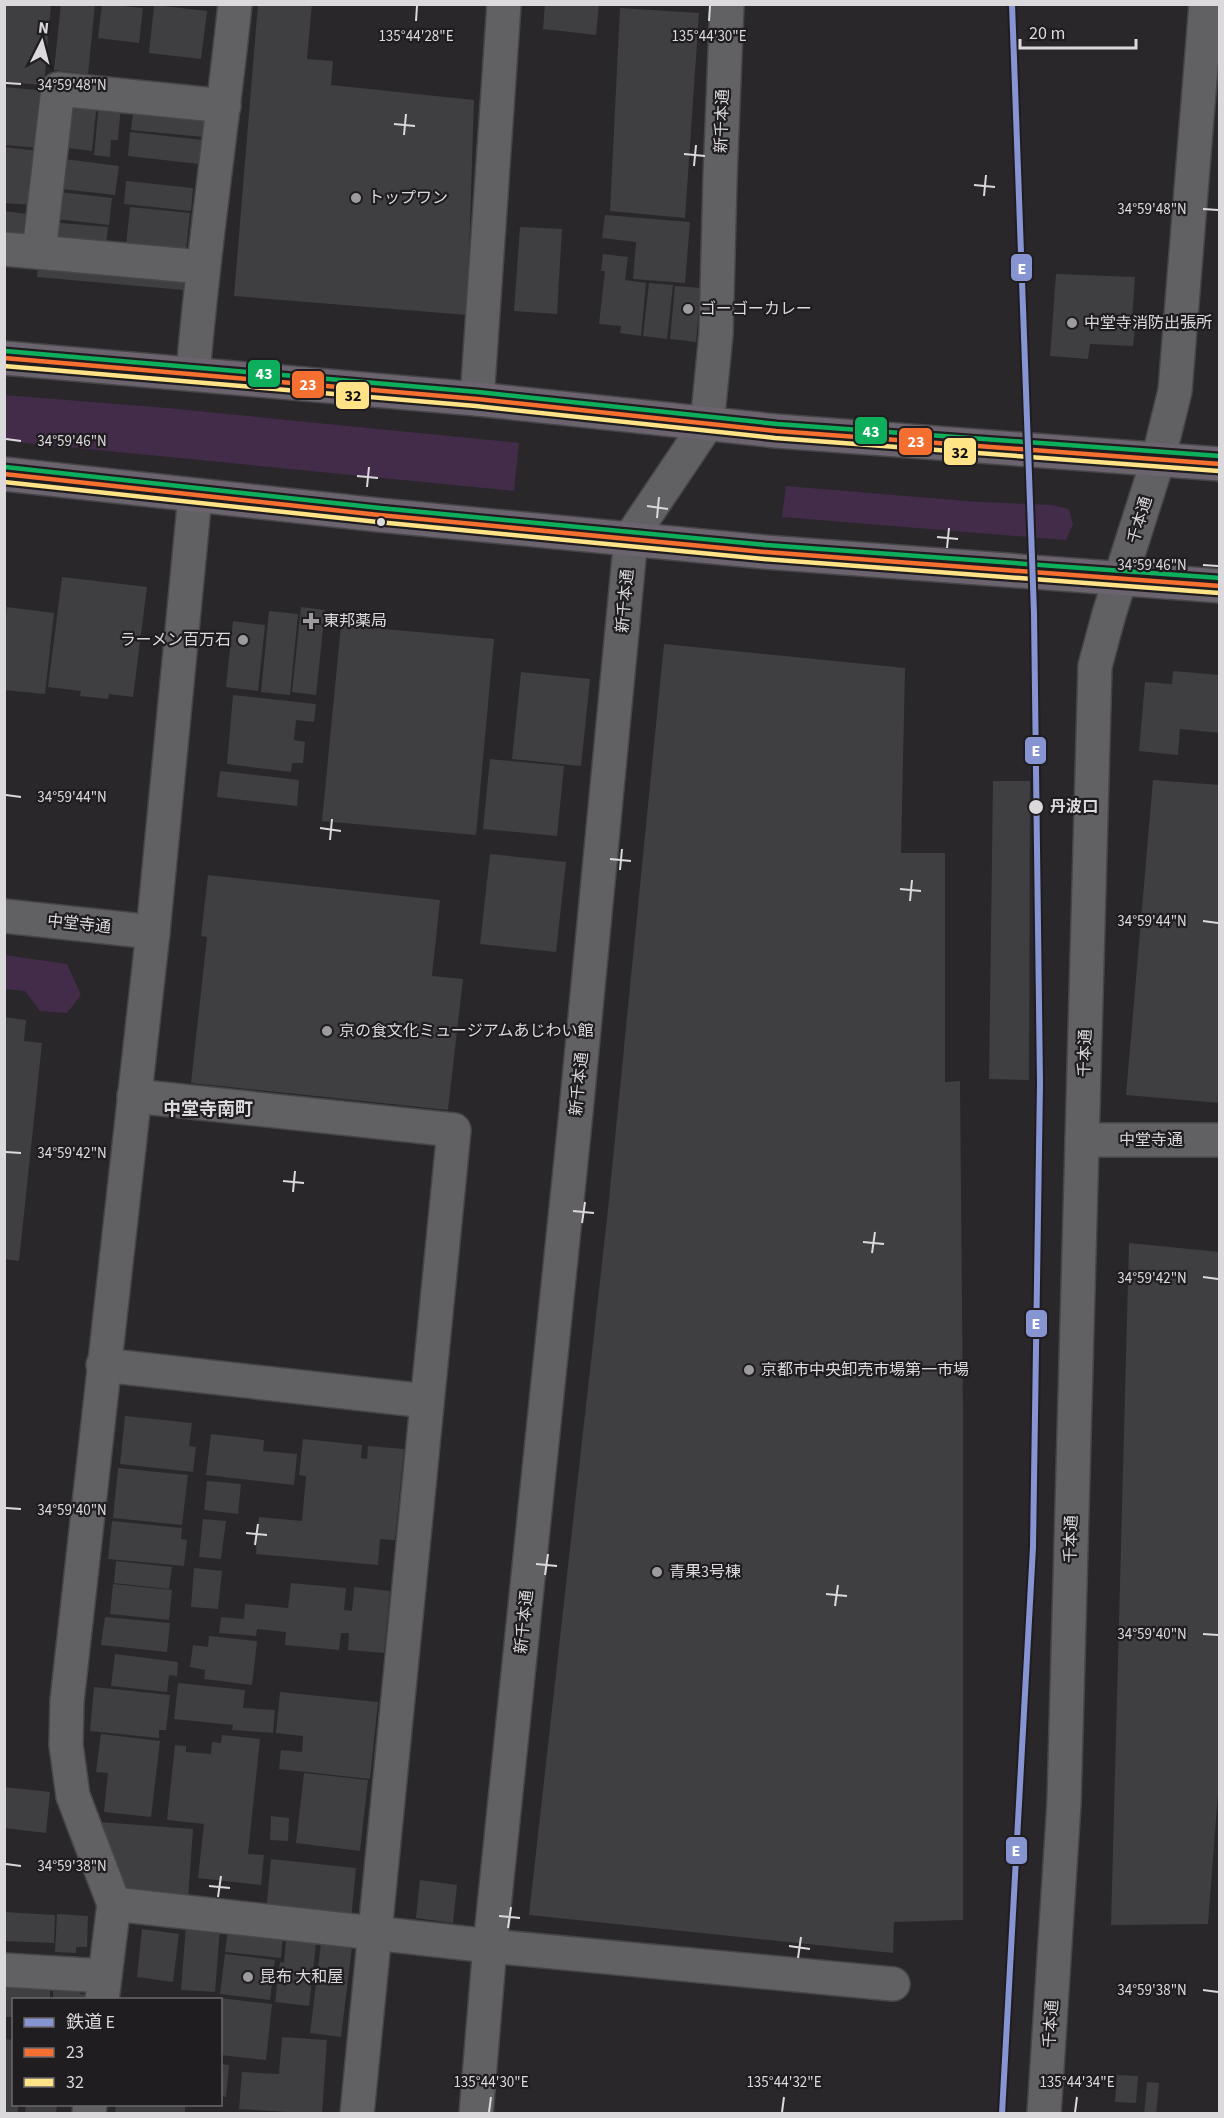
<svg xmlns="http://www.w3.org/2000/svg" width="1224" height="2118" viewBox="0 0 1224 2118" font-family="'Source Sans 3','Noto Sans JP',sans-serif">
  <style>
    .green { fill: #422c4a }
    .building { fill: #3f3e40 }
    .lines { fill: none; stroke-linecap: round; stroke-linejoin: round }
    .minor-casing { stroke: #464547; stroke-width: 36 }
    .highway-casing { stroke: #464547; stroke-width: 36 }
    .minor { stroke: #616062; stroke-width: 33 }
    .highway { stroke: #6b636e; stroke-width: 33 }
    .bus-1-casing { stroke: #201d21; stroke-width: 9 }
    .bus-2-casing { stroke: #201d21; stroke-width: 9 }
    .bus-3-casing { stroke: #201d21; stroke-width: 9 }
    .bus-1 { stroke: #f46f30; stroke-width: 4.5 }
    .bus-2 { stroke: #ffe386; stroke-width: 4.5 }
    .bus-3 { stroke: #0daf5c; stroke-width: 4.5 }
    .rail-1-casing { stroke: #201d21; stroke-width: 10 }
    .rail-1 { stroke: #8694d2; stroke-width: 6 }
    .ticks { fill: none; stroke: #dcd9dc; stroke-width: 2 }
    .poi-dot { fill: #9d9b9e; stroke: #201d21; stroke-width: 2 }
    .bus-dot { fill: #dcd9dc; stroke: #201d21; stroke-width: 2 }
    .labels { text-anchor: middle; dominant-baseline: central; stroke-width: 4.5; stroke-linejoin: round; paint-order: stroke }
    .street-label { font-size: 16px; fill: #dcd9dc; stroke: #201d21 }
    .poi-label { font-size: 16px; fill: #dcd9dc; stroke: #201d21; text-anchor: start }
    .stop-label { font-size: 16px; font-weight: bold; fill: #dcd9dc; stroke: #201d21; text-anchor: start }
    .neighbourhood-label { font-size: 18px; font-weight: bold; fill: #dcd9dc; stroke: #201d21 }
    .ticks-label { font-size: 15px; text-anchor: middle; fill: #dcd9dc; stroke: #201d21; stroke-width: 4.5; stroke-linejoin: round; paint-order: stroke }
    .line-badge { stroke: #201d21; stroke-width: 2 }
    .badge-label { font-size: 16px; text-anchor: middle; font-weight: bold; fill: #fff }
    .pale-badge-label { font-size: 16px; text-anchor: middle; font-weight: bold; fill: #111 }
  </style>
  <rect width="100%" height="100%" fill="#29272a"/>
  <g class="green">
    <polygon points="4,395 167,408 519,443 514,491 16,442 5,440"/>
    <polygon points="786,486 978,502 1052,505 1069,509 1073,524 1066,540 1052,539 782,517"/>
    <polygon points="5,955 67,964 81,995 67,1013 40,1011 25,991 5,989"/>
  </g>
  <g class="building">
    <polygon points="4,4 51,4 44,85 4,82"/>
    <polygon points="61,4 95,4 88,74 54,70"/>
    <polygon points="102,4 143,8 139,43 98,38"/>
    <polygon points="258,4 312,4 307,59 333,61 331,85 474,100 467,315 234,296"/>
    <polygon points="545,4 599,4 596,35 543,29"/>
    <polygon points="154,5 207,11 201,59 149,53"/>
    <polygon points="620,8 699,13 685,218 610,211"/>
    <polygon points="4,87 47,91 41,148 4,145"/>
    <polygon points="65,99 97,102 92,151 60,147"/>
    <polygon points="99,103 121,105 118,140 111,140 110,157 94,155"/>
    <polygon points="134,103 206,111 203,137 131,130"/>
    <polygon points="130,132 203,140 199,164 128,156"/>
    <polygon points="4,147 38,151 33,205 4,203"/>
    <polygon points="57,158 119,166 115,195 53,188"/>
    <polygon points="126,181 193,188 191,211 124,204"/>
    <polygon points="52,191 112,198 109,225 48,218"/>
    <polygon points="130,207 190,213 186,251 126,245"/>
    <polygon points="4,211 27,214 24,242 4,239"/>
    <polygon points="605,215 690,222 685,283 633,279 636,242 602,238"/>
    <polygon points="49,222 108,227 106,245 47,240"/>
    <polygon points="520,227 562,229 557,314 514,311"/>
    <polygon points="603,254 628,257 625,280 646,283 641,336 620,333 621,326 599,324 605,271 601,271"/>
    <polygon points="39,259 185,273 183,290 37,277"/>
    <polygon points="1056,274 1135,277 1132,319 1136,319 1133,346 1090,344 1088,359 1050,356"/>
    <polygon points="649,283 673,285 667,339 643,336"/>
    <polygon points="675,286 701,288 696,342 670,339"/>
    <polygon points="62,577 147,587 133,697 109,694 108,699 80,696 81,691 48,687"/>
    <polygon points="7,607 54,613 45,694 4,690 4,632"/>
    <polygon points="301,607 325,610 316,695 292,692"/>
    <polygon points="269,611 298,614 290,695 261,692"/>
    <polygon points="233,621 265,625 258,691 226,687"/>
    <polygon points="341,625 494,639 476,835 322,821"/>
    <polygon points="664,644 905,668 901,853 945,853 945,1082 960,1081 963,1412 963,1920 894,1922 893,1953 529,1915 608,1209"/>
    <polygon points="1173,671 1220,675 1220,733 1180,729 1178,755 1139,751 1145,682 1172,684"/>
    <polygon points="521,672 590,679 581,766 512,759"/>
    <polygon points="233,695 316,704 314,722 296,720 294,740 305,742 303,763 292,763 291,772 227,764"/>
    <polygon points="490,759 564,766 557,836 483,829"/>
    <polygon points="220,771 299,780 297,806 217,797"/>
    <polygon points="1153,780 1220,785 1220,1103 1126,1095"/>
    <polygon points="993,781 1030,781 1029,1080 989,1079"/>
    <polygon points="490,854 566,862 556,952 480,944"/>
    <polygon points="208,875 440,900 432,976 463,979 448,1110 191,1083 207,937 201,936"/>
    <polygon points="4,1017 26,1020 24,1041 42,1043 19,1261 4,1259"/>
    <polygon points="1129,1243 1220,1252 1220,1767 1208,1924 1111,1925"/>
    <polygon points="125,1416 192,1423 189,1446 196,1447 193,1472 120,1464"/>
    <polygon points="211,1434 264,1440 263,1451 297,1454 294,1485 206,1475"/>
    <polygon points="303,1439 362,1445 361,1458 367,1459 368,1446 404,1449 395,1540 380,1539 378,1565 256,1554 259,1517 302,1521 306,1476 299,1475"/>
    <polygon points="118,1468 188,1475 182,1525 113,1518"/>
    <polygon points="207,1481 241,1484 238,1514 204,1510"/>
    <polygon points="203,1519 226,1521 221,1559 199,1557"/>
    <polygon points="112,1521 182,1528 181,1539 187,1540 184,1566 108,1559"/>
    <polygon points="116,1561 172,1567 169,1589 114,1583"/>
    <polygon points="194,1568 222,1571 218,1609 191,1607"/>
    <polygon points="291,1583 346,1588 344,1610 352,1611 354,1587 390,1591 384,1653 348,1650 349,1633 341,1633 339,1650 285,1645 286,1632 257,1629 256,1636 219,1633 221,1617 244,1619 245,1604 288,1608"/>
    <polygon points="113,1584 172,1590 169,1620 110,1614"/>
    <polygon points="105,1617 170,1623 167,1652 101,1645"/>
    <polygon points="209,1636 257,1641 252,1685 204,1679 205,1670 190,1667 193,1645 208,1647"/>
    <polygon points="115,1654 178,1662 177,1676 169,1675 167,1692 111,1686"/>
    <polygon points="178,1683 245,1690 243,1708 275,1710 273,1733 232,1730 233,1725 174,1719"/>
    <polygon points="94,1687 170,1695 166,1730 159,1730 159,1738 90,1731"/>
    <polygon points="280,1692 378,1702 370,1779 279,1769 281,1750 302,1752 303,1736 276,1733"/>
    <polygon points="101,1734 160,1741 151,1817 104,1812 108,1773 96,1772"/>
    <polygon points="222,1735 260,1739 248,1854 264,1855 261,1885 198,1878 204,1824 167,1820 175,1745 186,1746 186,1752 211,1754 212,1742 221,1743"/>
    <polygon points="304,1773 368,1780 360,1851 296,1843"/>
    <polygon points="4,1787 50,1792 46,1833 4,1828"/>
    <polygon points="271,1816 289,1818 288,1841 270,1840"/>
    <polygon points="99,1822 193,1829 188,1899 131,1895 98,1847"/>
    <polygon points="271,1859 356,1868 351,1920 266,1912"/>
    <polygon points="420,1880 457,1885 453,1923 416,1918"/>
    <polygon points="4,1912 55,1915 54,1943 4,1941"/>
    <polygon points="57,1914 88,1916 87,1947 76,1947 76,1953 55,1952"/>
    <polygon points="186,1925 220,1928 215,1992 181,1990"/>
    <polygon points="142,1929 179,1934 173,1982 137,1977"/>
    <polygon points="228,1929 283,1936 281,1958 225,1952"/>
    <polygon points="286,1940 316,1944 309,2006 275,2002 280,1962 284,1963"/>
    <polygon points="321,1943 352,1947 341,2037 310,2033"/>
    <polygon points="225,1954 275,1960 270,2000 220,1994"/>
    <polygon points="4,1983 50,1985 50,2000 14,2000 14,2017 4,2017"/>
    <polygon points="53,1986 80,1987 80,1994 89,1995 89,2000 53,2000"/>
    <polygon points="220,1998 272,2004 266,2060 220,2055"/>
    <polygon points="282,2037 327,2040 322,2114 239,2109 242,2072 279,2074"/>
    <polygon points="4,2039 14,2040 14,2104 18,2104 18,2114 4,2114"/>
    <polygon points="220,2064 229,2065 226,2097 220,2096"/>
    <polygon points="1117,2075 1138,2076 1136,2103 1115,2102"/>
    <polygon points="1147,2082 1159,2083 1156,2114 1144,2114"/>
    <polygon points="26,2104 57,2104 56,2114 25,2113"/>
    <polygon points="116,2104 185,2104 185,2114 115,2114"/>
  </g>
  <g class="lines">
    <defs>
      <g id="minor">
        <polyline points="4,249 202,267"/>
        <polyline points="39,252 58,89 224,106"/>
        <path d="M193,374C203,250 222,128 235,4"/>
        <polyline points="477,399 504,4"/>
        <polyline points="4,916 153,932"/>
        <polyline points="134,1096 454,1130 357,2114"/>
        <polyline points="1082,1140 1220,1140"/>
        <polyline points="103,1365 427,1401"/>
        <polyline points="114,1904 490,1946 893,1984"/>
        <polyline points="4,1970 105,1976"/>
        <polyline points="102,2000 114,1904 73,1796 66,1745 67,1701 153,932 195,496"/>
        <polyline points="89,2114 90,2104"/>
        <polyline points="476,2114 490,1946 576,1112 631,537 707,424 716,334 720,178 727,4"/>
        <polyline points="1044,2114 1064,1803 1095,666 1109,614 1158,460 1175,391 1206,4"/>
      </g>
      <g id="highway">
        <polyline points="4,358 477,399 776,431 1220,464"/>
        <polyline points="4,474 379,515 765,552 1220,586"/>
      </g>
    </defs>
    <use href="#minor" class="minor-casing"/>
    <use href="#highway" class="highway-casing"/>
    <use href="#minor" class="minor"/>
    <use href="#highway" class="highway"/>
    <defs>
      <g id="bus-1">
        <polyline points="4,358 477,399 776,431 1220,464"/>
        <polyline points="4,474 379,515 765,552 1220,586"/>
      </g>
      <g id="bus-2">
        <polyline points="4,366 476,406 775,438 1219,471"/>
        <polyline points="4,482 378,522 764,559 1219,593"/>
      </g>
      <g id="bus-3">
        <polyline points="5,351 478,392 777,424 1220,456"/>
        <polyline points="5,467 380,508 766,545 1220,578"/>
      </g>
    </defs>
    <use href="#bus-1" class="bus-1-casing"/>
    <use href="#bus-2" class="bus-2-casing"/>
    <use href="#bus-3" class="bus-3-casing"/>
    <use href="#bus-1" class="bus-1"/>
    <use href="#bus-2" class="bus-2"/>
    <use href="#bus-3" class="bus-3"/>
    <defs>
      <polyline id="rail-1" points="1002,2114 1033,1547 1040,1083 1034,613 1012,4"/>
    </defs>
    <use href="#rail-1" class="rail-1-casing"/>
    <use href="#rail-1" class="rail-1"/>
  </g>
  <path class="ticks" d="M416,21L417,6M709,21L710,6M6,83L21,84M394,124L415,126M404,135L406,114M684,154L705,156M694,166L696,145M974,185L995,187M984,196L986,175M1203,209L1218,210M6,439L21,441M357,476L378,478M367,487L369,467M647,506L668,509M657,518L659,497M937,537L958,539M947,548L949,528M1203,565L1218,566M6,795L21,797M320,828L341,831M330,840L332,819M610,859L631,861M620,870L622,849M900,889L921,891M910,901L912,880M1203,921L1218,923M6,1152L21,1153M283,1181L304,1183M293,1192L295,1171M573,1211L594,1213M582,1223L585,1202M863,1242L884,1244M872,1253L875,1232M1203,1277L1218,1279M6,1508L21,1509M246,1533L267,1535M255,1545L258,1524M536,1564L557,1566M545,1575L548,1554M826,1594L847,1596M835,1606L838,1585M1203,1634L1218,1635M6,1864L21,1866M209,1886L230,1888M218,1897L221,1876M499,1916L520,1918M508,1928L511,1907M789,1946L810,1949M798,1958L801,1937M1203,1990L1218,1992M489,2112L491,2097M782,2112L784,2097M1075,2112L1077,2097"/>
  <g class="poi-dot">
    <circle cx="356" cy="198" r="6"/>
    <circle cx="688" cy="309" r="6"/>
    <circle cx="1072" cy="323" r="6"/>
    <path d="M308 612h6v6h6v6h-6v6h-6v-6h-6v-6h6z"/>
    <circle cx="243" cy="640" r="6"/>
    <circle cx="327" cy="1031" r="6"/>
    <circle cx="749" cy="1370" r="6"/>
    <circle cx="657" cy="1572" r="6"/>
    <circle cx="248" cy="1977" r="6"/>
  </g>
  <g class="bus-dot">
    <circle cx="381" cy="522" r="5"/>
    <circle cx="1036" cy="807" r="8"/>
  </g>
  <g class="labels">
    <g class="street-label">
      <text transform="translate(722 121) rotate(-88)">新千本通</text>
      <text transform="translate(1140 520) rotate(-73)">千本通</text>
      <text transform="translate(625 601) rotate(-85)">新千本通</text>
      <text transform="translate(79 924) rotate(6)">中堂寺通</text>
      <text transform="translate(1085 1053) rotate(-88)">千本通</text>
      <text transform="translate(579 1084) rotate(-84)">新千本通</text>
      <text x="1151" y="1140">中堂寺通</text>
      <text transform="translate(1071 1539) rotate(-88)">千本通</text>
      <text transform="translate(524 1622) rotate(-84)">新千本通</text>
      <text transform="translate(1051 2024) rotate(-86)">千本通</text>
    </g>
    <g class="poi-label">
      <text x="368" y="198">トップワン</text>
      <text x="700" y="309">ゴーゴーカレー</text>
      <text x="1084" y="323">中堂寺消防出張所</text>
      <text x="323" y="621">東邦薬局</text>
      <text x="231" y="640" text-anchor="end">ラーメン百万石</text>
      <text x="339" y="1031">京の食文化ミュージアムあじわい館</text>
      <text x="761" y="1370">京都市中央卸売市場第一市場</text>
      <text x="669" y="1572">青果3号棟</text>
      <text x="260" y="1977">昆布 大和屋</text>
    </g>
    <g class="stop-label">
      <text x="1050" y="807">丹波口</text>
    </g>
    <g class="neighbourhood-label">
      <text x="208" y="1109">中堂寺南町</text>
    </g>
  </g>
  <g class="ticks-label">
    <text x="416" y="41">135°44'28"E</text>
    <text x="709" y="41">135°44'30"E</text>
    <text x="72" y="90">34°59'48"N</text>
    <text x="1152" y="214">34°59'48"N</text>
    <text x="72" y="446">34°59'46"N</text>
    <text x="1152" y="570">34°59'46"N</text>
    <text x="72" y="802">34°59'44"N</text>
    <text x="1152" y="926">34°59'44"N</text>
    <text x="72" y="1158">34°59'42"N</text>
    <text x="1152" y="1283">34°59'42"N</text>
    <text x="72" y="1515">34°59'40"N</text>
    <text x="1152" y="1639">34°59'40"N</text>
    <text x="72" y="1871">34°59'38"N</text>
    <text x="1152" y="1995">34°59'38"N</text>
    <text x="491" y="2087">135°44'30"E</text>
    <text x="784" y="2087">135°44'32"E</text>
    <text x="1077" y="2087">135°44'34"E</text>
  </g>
  <g class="line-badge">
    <rect x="1010" y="253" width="23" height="29" rx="6" fill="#8694d2"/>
    <rect x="247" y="359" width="34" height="29" rx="6" fill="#0daf5c"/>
    <rect x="291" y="370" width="34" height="29" rx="6" fill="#f46f30"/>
    <rect x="335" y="381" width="35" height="29" rx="6" fill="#ffe386"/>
    <rect x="854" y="416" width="34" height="29" rx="6" fill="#0daf5c"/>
    <rect x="898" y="427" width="35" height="29" rx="6" fill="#f46f30"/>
    <rect x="943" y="437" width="34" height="29" rx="6" fill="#ffe386"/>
    <rect x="1024" y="736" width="23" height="29" rx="6" fill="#8694d2"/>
    <rect x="1025" y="1309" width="23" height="29" rx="6" fill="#8694d2"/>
    <rect x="1005" y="1836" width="23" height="29" rx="6" fill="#8694d2"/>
  </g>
  <g class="badge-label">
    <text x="1022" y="274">E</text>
    <text x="264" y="379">43</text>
    <text x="308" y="390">23</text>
    <text x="871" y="437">43</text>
    <text x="916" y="447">23</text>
    <text x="1036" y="756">E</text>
    <text x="1036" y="1329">E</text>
    <text x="1016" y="1856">E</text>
  </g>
  <g class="pale-badge-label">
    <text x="353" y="401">32</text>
    <text x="960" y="458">32</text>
  </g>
  <rect width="1224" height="2118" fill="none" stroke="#dcd9dc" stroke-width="12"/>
  <rect x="12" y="1998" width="210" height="108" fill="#201d21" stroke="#6b686c" stroke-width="1.5"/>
  <rect x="24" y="2018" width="30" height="9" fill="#8694d2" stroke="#6b686c" stroke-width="1.5"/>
  <text x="66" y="2028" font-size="18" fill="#dcd9dc">鉄道 E</text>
  <rect x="24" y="2048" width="30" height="9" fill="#f46f30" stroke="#6b686c" stroke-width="1.5"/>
  <text x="66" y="2058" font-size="18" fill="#dcd9dc">23</text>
  <rect x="24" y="2078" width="30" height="9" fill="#ffe386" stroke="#6b686c" stroke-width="1.5"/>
  <text x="66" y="2088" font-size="18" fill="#dcd9dc">32</text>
  <g transform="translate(42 42) rotate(6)" stroke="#201d21" stroke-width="4.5" paint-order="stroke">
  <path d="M0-4.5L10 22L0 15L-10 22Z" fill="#dcd9dc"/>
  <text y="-9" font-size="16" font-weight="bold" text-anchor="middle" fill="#dcd9dc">N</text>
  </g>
  <path d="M1020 39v9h116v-9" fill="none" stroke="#dcd9dc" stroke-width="3"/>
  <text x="1029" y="39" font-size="18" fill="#dcd9dc" stroke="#201d21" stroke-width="4.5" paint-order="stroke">20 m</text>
</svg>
